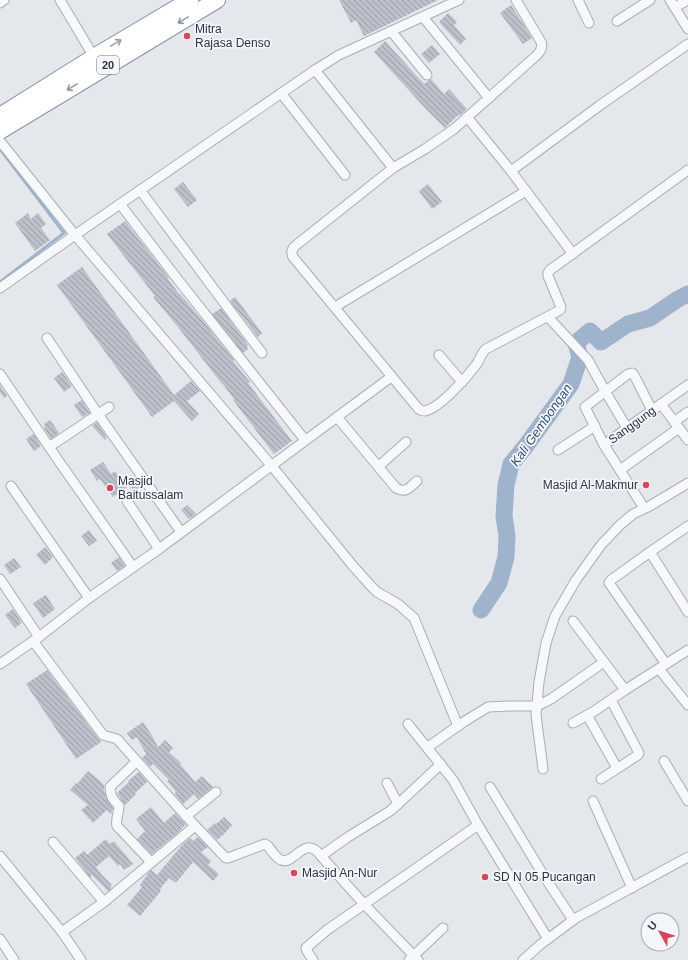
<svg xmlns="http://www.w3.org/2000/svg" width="688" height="960" viewBox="0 0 688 960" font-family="Helvetica,sans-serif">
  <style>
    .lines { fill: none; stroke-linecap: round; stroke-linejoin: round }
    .stream { stroke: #9fb4cc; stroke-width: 3 }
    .river { stroke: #9fb4cc; stroke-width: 17 }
    .building { fill: url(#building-back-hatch) }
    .street-casing { stroke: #a9aeb7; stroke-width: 11 }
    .highway-casing { stroke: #8b94a3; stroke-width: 18 }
    .street { stroke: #f7f8fa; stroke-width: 9 }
    .highway { stroke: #fff; stroke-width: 16 }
    .oneway { stroke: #959aa2 }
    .poi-dot { fill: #d1495b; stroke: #f4f6f9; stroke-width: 1.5 }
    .labels { text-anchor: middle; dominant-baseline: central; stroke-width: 3.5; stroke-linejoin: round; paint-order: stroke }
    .shield { fill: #f4f6f9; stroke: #676e7b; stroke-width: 1 }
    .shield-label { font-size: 11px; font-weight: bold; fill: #2b3445 }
    .poi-label { font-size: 12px; fill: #2b3445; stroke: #f4f6f9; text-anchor: start }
    .street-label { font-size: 12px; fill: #2b3445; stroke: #f4f6f9 }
    .water-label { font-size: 13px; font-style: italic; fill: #34527a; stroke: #f4f6f9 }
  </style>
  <defs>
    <pattern id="building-back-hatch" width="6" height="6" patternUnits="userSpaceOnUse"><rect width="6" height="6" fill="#bbc0ca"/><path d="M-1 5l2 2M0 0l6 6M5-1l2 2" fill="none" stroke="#989da6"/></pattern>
  </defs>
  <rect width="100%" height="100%" fill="#e4e7ec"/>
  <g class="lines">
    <polyline class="stream" points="0,149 64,233 0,282"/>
    <polyline class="river" points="481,610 499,583 506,557 507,536 504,516 506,485 511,464 525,447 571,384 580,357 576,343 590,331 601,342 628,324 650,318 678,299 688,294"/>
  </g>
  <g class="building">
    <polygon points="339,0 438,0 364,36 356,20 351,23"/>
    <polygon points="511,5 532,38 523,44 500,13"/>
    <polygon points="448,13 457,22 454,25 466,39 460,45 439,22"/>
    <polygon points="385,41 424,84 431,79 444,94 449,89 467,109 459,116 458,115 445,128 425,108 374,52"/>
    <polygon points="432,45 440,54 429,63 421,54"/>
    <polygon points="183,182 197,200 188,207 174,189"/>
    <polygon points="428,184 442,202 432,209 419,191"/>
    <polygon points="28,213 31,219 38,213 46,224 41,228 50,240 35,251 15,223"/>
    <polygon points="125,221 169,278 168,279 179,294 180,294 203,321 234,360 233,361 250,382 248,383 292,441 274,454 233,400 234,399 222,383 222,384 178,327 153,297 155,296 107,234"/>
    <polygon points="82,267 174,395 191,381 200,391 187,401 199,414 192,421 174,401 152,417 57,285"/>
    <polygon points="235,297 262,333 258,337 230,301"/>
    <polygon points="221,308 248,345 247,346 248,349 243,353 212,314"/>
    <polygon points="62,372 72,386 64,392 54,378"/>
    <polygon points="0,385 7,396 4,398 0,392"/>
    <polygon points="82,400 90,413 82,417 74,405"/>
    <polygon points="50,420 59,433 51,439 44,428 45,427 44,424"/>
    <polygon points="97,422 107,438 105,440 92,426"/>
    <polygon points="34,434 41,446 34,451 26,439"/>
    <polygon points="103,462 111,474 115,471 127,487 113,497 100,479 97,481 90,470"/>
    <polygon points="136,478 141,486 134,492 128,484"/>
    <polygon points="187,505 196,514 189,519 181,510"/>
    <polygon points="89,530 97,541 89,546 81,536"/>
    <polygon points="45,547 53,557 45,565 36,555"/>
    <polygon points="119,557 125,566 117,571 111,563"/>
    <polygon points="14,558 21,567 10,574 4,565"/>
    <polygon points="46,595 55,609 43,618 33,603"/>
    <polygon points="13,609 22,623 15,628 5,615"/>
    <polygon points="47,670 101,742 76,759 26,684"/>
    <polygon points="143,722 151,734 158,747 165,740 173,748 169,752 181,763 180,764 195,782 202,776 213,787 198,799 194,794 183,804 175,794 176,792 167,781 169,780 153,764 150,767 142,758 146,754 137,737 132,740 127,733"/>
    <polygon points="88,771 98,779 104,785 104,791 106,797 113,808 111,814 107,810 93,823 81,810 88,805 70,790 76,783 77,784"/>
    <polygon points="139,772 147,782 135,793 136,794 125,805 117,793 129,782 128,781"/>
    <polygon points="151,807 164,823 175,813 186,824 181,829 181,830 152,854 137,839 145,831 136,819"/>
    <polygon points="224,817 232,825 224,834 217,840 207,830 215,823 216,824"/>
    <polygon points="198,837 208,847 201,852 211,861 208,865 219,874 213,881 193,862 176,883 169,878 160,889 161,891 140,916 127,905 142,887 140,885 149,872 151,870 157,875 183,844 190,838 193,841"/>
    <polygon points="106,839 110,844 114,841 133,864 124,870 120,864 118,866 109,856 96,867 102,875 112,885 110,886 112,888 108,891 92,875 90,877 75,858 84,851 87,855"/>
  </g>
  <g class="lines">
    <defs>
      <g id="street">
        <polyline points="60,0 94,57"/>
        <path d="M516,0L541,42C543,47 541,51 537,55L454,129L425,149L393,168L295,246C292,249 291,253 293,257L417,407C419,410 421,411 425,411C440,408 467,377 476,365C480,360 481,353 486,349L560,310L561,307L548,276V273L550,270L688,170"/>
        <polyline points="578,0 589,23"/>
        <polyline points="670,0 688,29"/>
        <polyline points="0,3 4,0"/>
        <polyline points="675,7 688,0"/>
        <polyline points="423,17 489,98"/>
        <polyline points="617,21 650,0"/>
        <polyline points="391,31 427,75"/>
        <polyline points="315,70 393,168"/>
        <polyline points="281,93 345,175"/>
        <polyline points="467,117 511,171"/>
        <polyline points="0,141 75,235 271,465 353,566 371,586 377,592 398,604 414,618 458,726"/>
        <polyline points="140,190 240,324 262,353"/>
        <polyline points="526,191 573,254"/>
        <polyline points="120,204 179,281 305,440"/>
        <polyline points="0,288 75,235 315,70 339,55 459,0"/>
        <polyline points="335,307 526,191 511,171 599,106 688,44"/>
        <polyline points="548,317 588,360 605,391 627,428"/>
        <polyline points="47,338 98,414 181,532"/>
        <polyline points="439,355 462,382"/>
        <polyline points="0,374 58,460 133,567"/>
        <polyline points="661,404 688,385"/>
        <path d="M337,417L396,488C406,494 410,487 417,481"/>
        <polyline points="674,422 688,412"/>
        <polyline points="604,445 627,428 661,404 688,440"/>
        <polyline points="49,447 109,407"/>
        <polyline points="558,450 595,426"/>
        <polyline points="379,466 406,442"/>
        <polyline points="620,470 679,428"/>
        <polyline points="11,486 89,598"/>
        <polyline points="127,501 159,549"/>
        <polyline points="644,508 604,445 585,407 628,374 632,373 634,375 652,410"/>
        <polyline points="650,552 688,612"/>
        <polyline points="0,579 39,637"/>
        <polyline points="573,621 604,662"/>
        <path d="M33,641L103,735L117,739L186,816L221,853L226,858H228L265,844L268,846C271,850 276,858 281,860C294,866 305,833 321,856L364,904L418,960"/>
        <polyline points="0,664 39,637 89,598 159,549 391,377"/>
        <polyline points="666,664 609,583 611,580 650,552 688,526"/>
        <polyline points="659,669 688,705"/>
        <polyline points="587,715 617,768"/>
        <polyline points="573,723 593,712 625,690 688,650"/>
        <polyline points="408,724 453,780 478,825 548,939"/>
        <polyline points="428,747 462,723 488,707 509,706 537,706 551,699 604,662 625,690"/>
        <path d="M137,761L110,787C110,797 113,799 119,806C119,813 115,821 117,826L151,862"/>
        <polyline points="664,761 688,801"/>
        <polyline points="543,769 536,715 539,682 546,643 555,616 576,580 601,545 620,525 633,514 648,507 688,483"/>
        <polyline points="601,779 638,755 639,753 611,700"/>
        <polyline points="490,787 544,876 573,920"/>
        <polyline points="593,801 632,888"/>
        <polyline points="398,804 441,764"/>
        <polyline points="186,816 216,792"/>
        <polyline points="53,842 104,902"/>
        <polyline points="0,856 62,932 81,960"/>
        <polyline points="321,856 348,837 390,811 398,804 387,783"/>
        <polyline points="62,932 104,902 195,826"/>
        <polyline points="0,939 14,960"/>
        <polyline points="313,960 307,951 306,948 327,930 438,853 478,825"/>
        <polyline points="409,960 443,928"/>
        <polyline points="523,960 541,944 576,918 688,857"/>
      </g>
      <g id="highway">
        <polyline points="0,116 94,57 190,0"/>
        <polyline points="0,131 217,0"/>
      </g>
    </defs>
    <use href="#street" class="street-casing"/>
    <use href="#highway" class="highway-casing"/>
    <use href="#street" class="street"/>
    <use href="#highway" class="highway"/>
  </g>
  <defs><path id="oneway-shaft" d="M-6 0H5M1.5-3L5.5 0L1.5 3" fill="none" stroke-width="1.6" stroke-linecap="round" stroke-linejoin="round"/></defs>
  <g class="oneway">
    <use href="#oneway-shaft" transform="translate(183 20) rotate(149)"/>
    <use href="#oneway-shaft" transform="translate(116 43) rotate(-31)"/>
    <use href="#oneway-shaft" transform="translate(72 87) rotate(149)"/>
  </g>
  <g class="poi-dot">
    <circle cx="187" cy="36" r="4"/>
    <circle cx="646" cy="485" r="4"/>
    <circle cx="110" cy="488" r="4"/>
    <circle cx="294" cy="873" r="4"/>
    <circle cx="485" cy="877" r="4"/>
  </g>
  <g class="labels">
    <rect class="shield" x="97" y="56" width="22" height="18" rx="3"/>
    <g class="shield-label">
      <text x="108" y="65">20</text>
    </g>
    <g class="poi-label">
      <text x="195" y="29">Mitra<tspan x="195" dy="14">Rajasa Denso</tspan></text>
      <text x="118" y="481">Masjid<tspan x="118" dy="14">Baitussalam</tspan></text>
      <text x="638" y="485" text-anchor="end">Masjid Al-Makmur</text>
      <text x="302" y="873">Masjid An-Nur</text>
      <text x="493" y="877">SD N 05 Pucangan</text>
    </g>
    <g class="street-label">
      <text transform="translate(632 425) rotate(-36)">Sanggung</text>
    </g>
    <g class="water-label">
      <text transform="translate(541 425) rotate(-55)">Kali Gembongan</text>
    </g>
  </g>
  <g transform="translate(660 932) rotate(309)"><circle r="19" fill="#f4f6f9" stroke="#a4a8b1"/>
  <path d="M0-3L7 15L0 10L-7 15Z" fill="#d1495b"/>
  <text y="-6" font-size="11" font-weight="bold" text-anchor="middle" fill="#2b3445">U</text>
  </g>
</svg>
